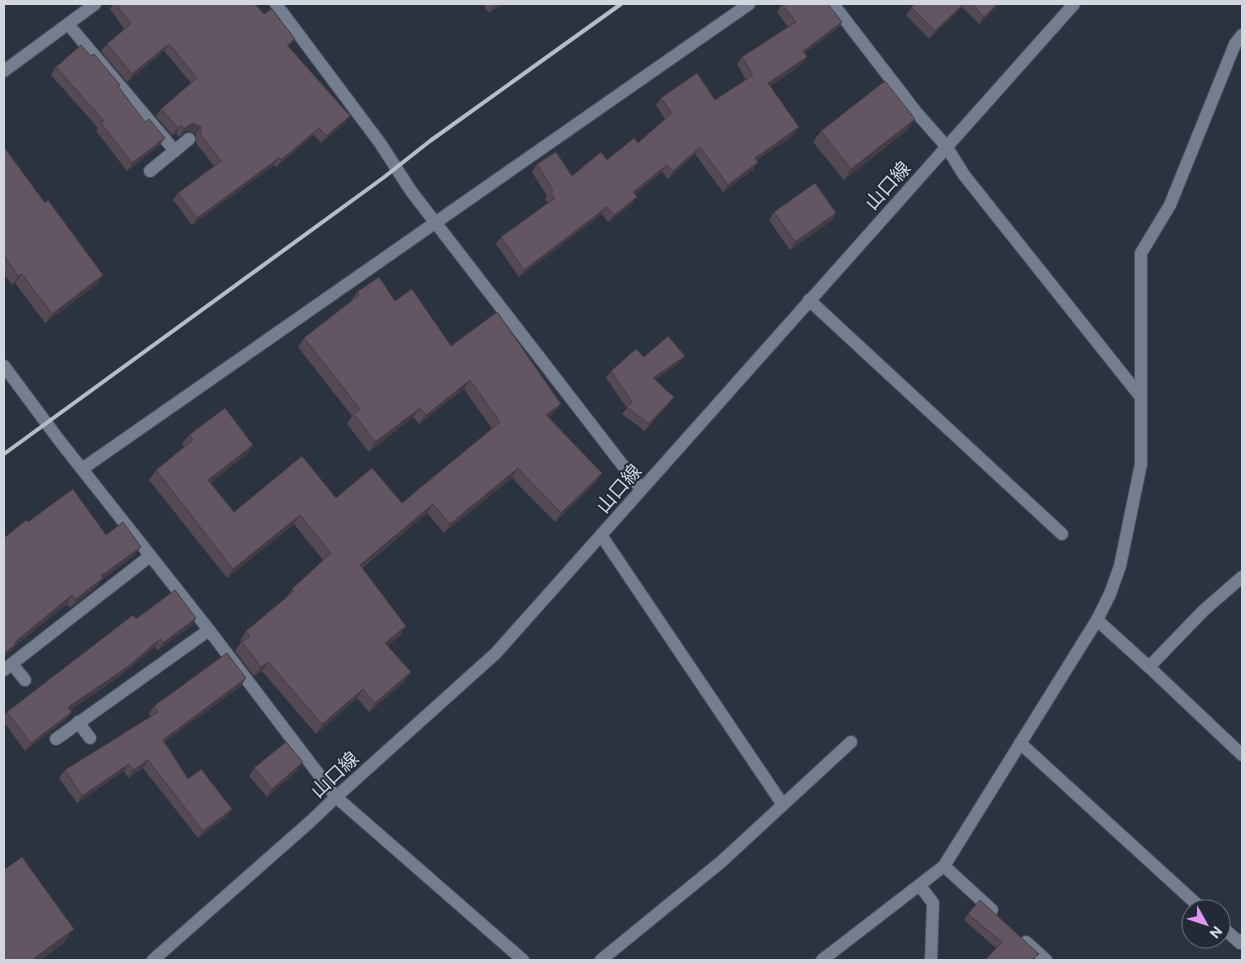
<svg xmlns="http://www.w3.org/2000/svg" width="1246" height="964" viewBox="0 0 1246 964" font-family="Commissioner,'Noto Sans JP',sans-serif">
  <style>
    .lines { fill: none; stroke-linecap: round; stroke-linejoin: round }
    .minor-casing { stroke: #494f5b; stroke-width: 14 }
    .minor { stroke: #757e8f; stroke-width: 12 }
    .rail { stroke: #b7bdc7; stroke-width: 4 }
    .wall { fill: #554954 }
    .shaded-wall { fill: #453c45 }
    .building { fill: #635562; stroke: #453c45 }
    .labels { text-anchor: middle; dominant-baseline: central; stroke-width: 4; stroke-linejoin: round; paint-order: stroke }
    .street-label { font-size: 19px; fill: #d1d6df; stroke: #222937 }
  </style>
  <rect width="100%" height="100%" fill="#2b3341"/>
  <g class="lines">
    <defs>
      <g id="minor">
        <polyline points="276,4 380,143 411,191 641,489"/>
        <polyline points="833,4 916,112 946,146 964,175 1140,396"/>
        <polyline points="68,24 175,151"/>
        <polyline points="4,71 95,4"/>
        <polyline points="150,171 189,139"/>
        <polyline points="809,300 1062,534"/>
        <polyline points="4,366 59,440 209,630 336,797 523,960"/>
        <polyline points="82,469 749,4"/>
        <polyline points="601,535 783,805"/>
        <polyline points="1097,620 1149,667 1203,611 1242,577"/>
        <polyline points="12,664 25,680"/>
        <polyline points="1149,667 1242,755"/>
        <polyline points="4,670 150,556"/>
        <polyline points="78,722 90,738"/>
        <polyline points="56,739 209,630"/>
        <polyline points="1020,743 1202,909"/>
        <polyline points="944,866 992,910"/>
        <polyline points="920,886 933,903 931,960"/>
        <polyline points="1221,926 1240,943 1242,940"/>
        <polyline points="1026,942 1046,960"/>
        <polyline points="153,960 311,821 336,797 496,653 1074,4"/>
        <polyline points="601,960 721,862 851,742"/>
        <polyline points="822,960 944,866 1097,620 1110,594 1120,566 1141,464 1141,253 1170,205 1235,44 1242,35"/>
      </g>
    </defs>
    <use href="#minor" class="minor-casing"/>
    <use href="#minor" class="minor"/>
    <polyline class="rail" points="4,454 383,178 430,141 621,4"/>
  </g>
  <g class="wall">
    <polygon points="113,4 255,4 289,47 345,123 321,143 314,135 276,167 274,165 192,225 173,200 178,193 214,166 196,143 196,134 187,130 179,137 176,133 172,135 156,116 161,109 191,83 164,51 127,82 101,51 107,44 124,29 110,9"/>
    <polygon points="483,4 502,4 489,13"/>
    <polygon points="782,4 842,22 837,29 804,53 807,57 802,64 770,86 794,135 757,160 758,162 753,170 723,192 695,154 668,179 662,172 635,194 632,204 608,222 602,214 519,277 496,244 501,237 548,203 545,199 547,196 532,172 537,164 572,176 607,160 638,143 665,119 656,105 661,98 715,100 746,80 737,64 742,57 788,27 777,12"/>
    <polygon points="915,4 1000,4 979,24 962,7 929,39 906,15"/>
    <polygon points="91,56 120,85 119,87 160,145 127,171 96,131 98,128 51,75 56,67"/>
    <polygon points="915,119 907,130 844,180 813,142 821,131"/>
    <polygon points="4,147 97,284 45,323 15,283 12,285 4,274"/>
    <polygon points="774,212 836,213 831,221 790,250 769,220"/>
    <polygon points="357,292 395,301 451,346 554,413 549,417 596,482 555,522 512,478 444,533 427,513 362,568 400,636 387,646 404,682 369,712 357,698 316,734 262,671 254,676 235,651 241,642 240,641 246,631 286,598 292,589 323,560 294,524 227,578 149,480 156,470 184,447 182,444 189,435 253,445 247,454 210,483 234,512 336,498 402,503 492,429 464,389 419,424 413,417 369,452 347,424 352,416 298,347 304,338 351,301"/>
    <polygon points="685,356 680,362 655,380 669,403 645,431 622,414 627,408 606,378 611,371 644,357"/>
    <polygon points="28,522 106,535 135,555 101,580 97,586 70,608 67,604 15,646 10,652"/>
    <polygon points="196,618 191,626 158,650 155,647 120,676 70,710 66,719 25,751 4,722 4,716 7,712 136,619"/>
    <polygon points="241,686 164,742 188,779 226,817 198,838 143,768 128,778 124,771 77,803 59,778 65,770 151,716 149,714 154,706"/>
    <polygon points="254,768 298,770 267,797 249,776"/>
    <polygon points="968,914 1034,960 996,948 964,920"/>
  </g>
  <g class="shaded-wall">
    <polygon points="496,4 502,4 489,13 494,5"/>
    <polygon points="963,4 965,4 962,7 929,39 935,31"/>
    <polygon points="997,4 1000,4 979,24 984,17"/>
    <polygon points="842,22 837,29 798,58 803,51"/>
    <polygon points="295,39 289,47 282,52 287,45"/>
    <polygon points="169,44 164,51 127,82 132,74"/>
    <polygon points="807,57 802,64 763,90 768,83"/>
    <polygon points="350,116 345,123 321,143 326,136"/>
    <polygon points="915,119 907,130 844,180 851,169"/>
    <polygon points="192,123 201,127 196,134 187,130 179,137 184,129"/>
    <polygon points="181,125 176,133 172,135 178,128"/>
    <polygon points="799,127 794,135 750,165 755,158"/>
    <polygon points="319,128 314,135 276,167 281,160"/>
    <polygon points="165,138 160,145 127,171 132,163"/>
    <polygon points="700,147 695,154 668,179 673,171"/>
    <polygon points="279,158 274,165 192,225 197,218"/>
    <polygon points="758,162 753,170 723,192 728,185"/>
    <polygon points="667,165 662,172 628,199 633,192"/>
    <polygon points="637,197 632,204 608,222 614,215"/>
    <polygon points="607,207 602,214 519,277 524,270"/>
    <polygon points="836,213 831,221 790,250 795,242"/>
    <polygon points="22,274 15,283 12,285 18,276"/>
    <polygon points="103,275 97,284 45,323 52,314"/>
    <polygon points="685,356 680,362 648,385 653,378"/>
    <polygon points="470,380 464,389 419,424 426,415"/>
    <polygon points="674,397 669,403 645,431 649,424"/>
    <polygon points="561,404 554,413 540,424 546,415"/>
    <polygon points="420,408 413,417 369,452 375,442"/>
    <polygon points="253,445 247,454 202,489 208,480"/>
    <polygon points="518,468 512,478 444,533 450,524"/>
    <polygon points="602,473 596,482 555,522 561,513"/>
    <polygon points="433,504 427,513 353,574 360,565"/>
    <polygon points="300,515 294,524 227,578 233,569"/>
    <polygon points="141,547 135,555 101,580 97,586 70,608 76,599 101,576"/>
    <polygon points="72,595 67,604 15,646 10,652 4,657 4,653 15,642"/>
    <polygon points="196,618 191,626 158,650 163,643"/>
    <polygon points="406,626 400,636 379,652 385,643"/>
    <polygon points="160,639 155,647 120,676 63,715 68,707"/>
    <polygon points="268,662 262,671 254,676 261,667"/>
    <polygon points="411,672 404,682 369,712 375,703"/>
    <polygon points="246,678 241,686 158,747 163,740"/>
    <polygon points="363,689 357,698 316,734 322,724"/>
    <polygon points="72,712 66,719 25,751 31,743"/>
    <polygon points="148,760 143,768 128,778 133,770"/>
    <polygon points="303,762 298,770 267,797 272,789"/>
    <polygon points="129,764 124,771 77,803 82,796"/>
    <polygon points="232,809 226,817 198,838 203,831"/>
    <polygon points="74,929 64,943 41,960 32,960"/>
  </g>
  <g class="building">
    <polygon points="116,4 255,4 264,14 272,9 295,39 287,45 350,116 326,136 319,128 281,160 279,158 197,218 178,193 221,161 201,135 201,127 192,123 184,129 181,125 178,128 161,109 197,78 169,44 132,74 107,44 131,24"/>
    <polygon points="782,4 828,4 842,22 803,51 807,57 768,83 799,127 755,158 758,162 728,185 700,147 673,171 667,165 633,192 637,197 614,215 607,207 524,270 501,237 555,198 550,192 553,190 537,164 556,152 572,176 601,152 607,160 634,138 638,143 672,113 661,98 697,73 715,100 753,75 742,57 796,22"/>
    <polygon points="915,4 963,4 935,31 911,7"/>
    <polygon points="972,4 997,4 984,17"/>
    <polygon points="81,45 91,56 94,54 120,85 118,86 145,122 149,119 165,138 132,163 101,123 104,121 56,67"/>
    <polygon points="885,81 915,119 851,169 821,131"/>
    <polygon points="4,147 45,203 48,200 103,275 52,314 22,274 18,276 4,255"/>
    <polygon points="815,183 836,213 795,242 774,212"/>
    <polygon points="379,277 395,301 412,289 451,346 497,312 561,404 546,415 602,473 561,513 518,468 450,524 433,504 360,565 406,626 385,643 411,672 375,703 363,689 322,724 268,662 261,667 242,642 250,636 246,631 294,591 292,589 331,553 300,515 233,569 156,470 193,440 189,435 225,408 253,445 208,480 234,512 302,456 336,498 372,468 402,503 500,422 470,380 426,415 420,408 375,442 354,414 360,409 304,338 359,295 357,292"/>
    <polygon points="668,336 685,356 653,378 674,397 649,424 627,407 632,402 611,371 636,349 644,357"/>
    <polygon points="73,489 106,535 123,522 141,547 101,576 103,578 76,599 72,595 15,642 16,644 4,653 4,538 26,520 28,522"/>
    <polygon points="175,590 196,618 163,643 160,639 126,668 68,707 72,712 31,743 7,712 133,615 136,619"/>
    <polygon points="227,653 246,678 163,740 188,779 201,769 232,809 203,831 148,760 133,770 129,764 82,796 65,770 158,712 154,706"/>
    <polygon points="286,742 303,762 272,789 254,768"/>
    <polygon points="22,857 74,929 32,960 4,960 4,870"/>
    <polygon points="980,900 1039,954 1031,960 985,960 1002,942 968,914"/>
  </g>
  <g class="labels">
    <g class="street-label">
      <text transform="translate(887 185) rotate(-48)">山口線</text>
      <text transform="translate(618 488) rotate(-49)">山口線</text>
      <text transform="translate(334 774) rotate(-43)">山口線</text>
    </g>
  </g>
  <rect width="1246" height="964" fill="none" stroke="#d1d6df" stroke-width="10"/>
  <g transform="translate(1206 924) rotate(130)"><circle r="24" fill="#222937" stroke="#686e7a"/>
  <path d="M0-4L9 19L0 12L-9 19Z" fill="#df98f2"/>
  <text y="-8" font-size="14" font-weight="bold" text-anchor="middle" fill="#d1d6df">N</text>
  </g>
</svg>
